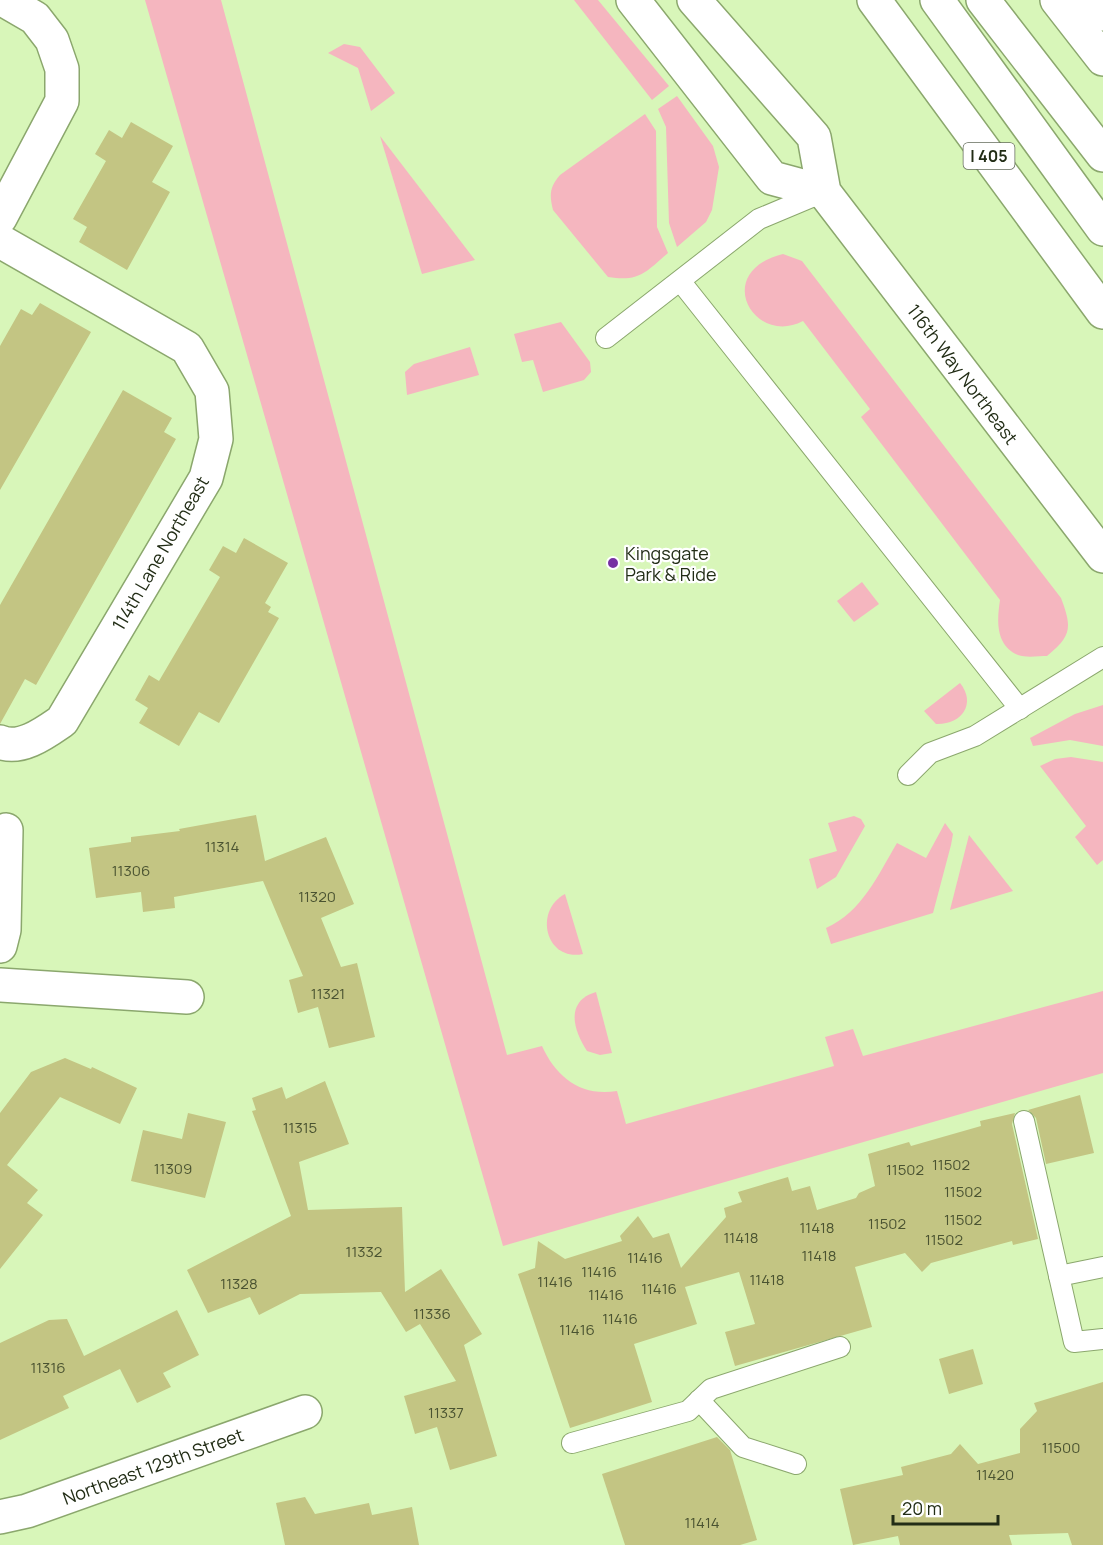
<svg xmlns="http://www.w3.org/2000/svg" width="1103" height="1545" viewBox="0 0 1103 1545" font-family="Manrope,sans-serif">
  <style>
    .green { fill: #f5b6bf }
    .building { fill: #c3c583 }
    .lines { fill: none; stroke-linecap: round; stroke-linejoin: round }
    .service-casing { stroke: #8ba76d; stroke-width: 22 }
    .minor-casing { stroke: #8ba76d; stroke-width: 36 }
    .tertiary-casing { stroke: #8ba76d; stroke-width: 36 }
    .motorway-casing { stroke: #8ba76d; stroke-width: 36 }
    .service { stroke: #fff; stroke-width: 20 }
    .minor { stroke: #fff; stroke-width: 33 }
    .tertiary { stroke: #fff; stroke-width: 33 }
    .motorway { stroke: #fff; stroke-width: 33 }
    .poi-dot { fill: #7730a3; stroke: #fff; stroke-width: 2 }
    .labels { text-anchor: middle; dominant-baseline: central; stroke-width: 4.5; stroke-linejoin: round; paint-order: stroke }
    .number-label { font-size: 15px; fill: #4a5331 }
    .shield { fill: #fff; stroke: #646c5c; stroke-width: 1.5 }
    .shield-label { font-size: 16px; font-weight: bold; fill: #222d16 }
    .street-label { font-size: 18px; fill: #222d16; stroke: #fff }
    .poi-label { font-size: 18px; fill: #222d16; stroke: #fff; text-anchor: start }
  </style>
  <rect width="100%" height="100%" fill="#d8f6b9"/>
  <g class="green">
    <path d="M145,0H221L507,1055L542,1046C556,1077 581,1097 617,1091L626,1124L834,1066L825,1037L853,1029L863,1056L1103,991V1073L503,1246Z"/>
    <polygon points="574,0 598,0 669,86 652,100"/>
    <polygon points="344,44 360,47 395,93 371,111 358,68 328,53"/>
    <polygon points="677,96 713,146 719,167 712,210 706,222 677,247 669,223 666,127 658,109"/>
    <path d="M645,114L656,131L657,227L668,253C645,273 639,282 608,277L553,210C549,194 550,187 560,175Z"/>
    <polygon points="380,136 475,260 422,274"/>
    <path d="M783,254L802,261L1061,598C1072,627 1072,636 1047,656C1039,656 1026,658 1018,655C995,645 997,620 1000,600L861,417L870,409L803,321C754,347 711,272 783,254Z"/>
    <polygon points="561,322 590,362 591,372 584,380 543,392 533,360 522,362 514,334"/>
    <polygon points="470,347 479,375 407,395 405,372 414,364"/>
    <polygon points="862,582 879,604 854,622 837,601"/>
    <path d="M960,683C977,704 961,725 936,724L924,711Z"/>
    <polygon points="1103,705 1103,746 1070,740 1033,746 1030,738 1075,714"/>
    <polygon points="1071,757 1103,762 1103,860 1097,865 1075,837 1086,826 1040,766 1055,759"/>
    <polygon points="854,816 861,819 865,826 836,877 817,889 809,859 837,851 828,823"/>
    <path d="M945,823L953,834L951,845L933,913L831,944L826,928C862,912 878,875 897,843L926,858Z"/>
    <polygon points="969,835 1013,891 950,910"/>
    <path d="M565,894L583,954C546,962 533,911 565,894Z"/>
    <path d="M596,992L612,1053L600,1055L587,1051C573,1030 565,1001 596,992Z"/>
  </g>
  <g class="building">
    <polygon points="131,122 173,146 152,182 170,192 127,270 79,242 87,227 73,219 106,161 95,154 109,130 122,138"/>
    <polygon points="40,303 91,332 0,490 0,346 21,309 32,315"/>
    <polygon points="123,390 172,418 164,432 176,439 36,685 25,679 0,724 0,605"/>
    <polygon points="244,538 288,563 265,603 271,607 268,612 279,618 219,723 199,712 179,746 139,723 148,708 135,700 149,675 159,681 220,577 209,570 223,546 236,553"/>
    <polygon points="256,815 265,861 326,837 354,904 321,918 341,967 357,963 375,1037 329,1048 318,1007 298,1013 289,980 303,976 263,881 174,897 175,908 143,912 141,892 96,898 89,848 131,842 131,837 180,831 179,829"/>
    <polygon points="65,1058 91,1069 92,1067 137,1088 120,1124 60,1097 7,1165 38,1190 27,1203 43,1215 0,1269 0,1113 31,1072"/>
    <polygon points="325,1081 349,1144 299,1162 308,1210 402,1207 405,1292 441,1269 482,1334 464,1345 497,1456 450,1470 437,1427 415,1434 404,1396 456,1381 420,1324 406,1332 381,1292 300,1294 259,1315 250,1297 208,1313 187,1270 291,1216 252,1111 256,1110 252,1098 282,1087 286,1099"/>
    <polygon points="1080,1095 1094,1153 1046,1164 1036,1118 1028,1110"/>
    <polygon points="188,1113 226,1122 205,1198 131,1181 143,1130 182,1139"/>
    <polygon points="1015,1113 1012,1124 1038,1239 1013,1245 1012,1241 931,1263 922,1272 905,1253 855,1267 872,1327 735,1366 725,1332 755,1324 739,1272 685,1287 697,1324 634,1344 652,1402 570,1428 518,1274 535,1268 538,1241 565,1259 622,1241 620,1236 638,1216 653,1238 669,1233 681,1268 726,1217 724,1208 742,1202 738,1192 788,1177 792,1191 810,1186 817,1210 856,1198 859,1193 875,1186 868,1154 909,1142 911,1146 981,1126 980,1121"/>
    <polygon points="177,1310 199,1355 163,1373 171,1387 137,1403 120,1369 63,1396 69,1408 0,1440 0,1343 49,1320 67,1319 84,1356"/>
    <polygon points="973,1349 983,1384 949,1394 939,1359"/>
    <polygon points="1103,1382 1103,1545 1072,1545 1068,1533 1009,1535 1012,1545 900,1545 898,1536 853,1545 840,1489 903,1475 901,1467 951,1454 960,1444 978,1464 1020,1453 1020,1429 1037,1411 1034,1403"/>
    <polygon points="717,1437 730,1450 757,1540 740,1545 625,1545 602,1474"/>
    <polygon points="305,1497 315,1514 369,1503 372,1515 412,1507 419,1545 285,1545 276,1503"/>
  </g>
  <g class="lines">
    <defs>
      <g id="service">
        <polyline points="681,282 1020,709"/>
        <polyline points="606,338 759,219 821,193"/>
        <polyline points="908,775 930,753 975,736 1103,657"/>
        <polyline points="1024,1121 1074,1342 1103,1339"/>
        <polyline points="1059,1276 1103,1267"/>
        <polyline points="699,1400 743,1447 796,1464"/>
        <polyline points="572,1443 688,1411 711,1389 840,1347"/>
      </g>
      <g id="minor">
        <polyline points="0,218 62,101 62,69 52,40 35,18 4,0"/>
        <path d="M0,241L187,348L212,391L216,439L206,478L62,721C46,732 21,751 0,742"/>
        <polyline points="0,946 4,930 6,830"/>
        <polyline points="0,985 187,997"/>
        <polyline points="0,1517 27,1511 305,1412"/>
      </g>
      <g id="tertiary">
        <polyline points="633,0 772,178 824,192"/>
        <polyline points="694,0 814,137 824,192 1103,556"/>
      </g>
      <g id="motorway">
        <polyline points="874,0 1103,312"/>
        <polyline points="937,0 1103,229"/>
        <polyline points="983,0 1103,155"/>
        <polyline points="1057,0 1103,59"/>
        <polyline points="1092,0 1103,14"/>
      </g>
    </defs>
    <use href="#service" class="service-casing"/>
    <use href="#minor" class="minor-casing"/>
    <use href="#tertiary" class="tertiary-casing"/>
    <use href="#motorway" class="motorway-casing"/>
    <use href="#service" class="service"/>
    <use href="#minor" class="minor"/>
    <use href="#tertiary" class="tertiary"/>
    <use href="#motorway" class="motorway"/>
  </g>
  <circle class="poi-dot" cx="613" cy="563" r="6"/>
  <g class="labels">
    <g class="number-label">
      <text x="222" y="846">11314</text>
      <text x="131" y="870">11306</text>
      <text x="317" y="896">11320</text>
      <text x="328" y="993">11321</text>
      <text x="300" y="1127">11315</text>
      <text x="951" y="1164">11502</text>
      <text x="173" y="1168">11309</text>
      <text x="905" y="1169">11502</text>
      <text x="963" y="1191">11502</text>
      <text x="963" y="1219">11502</text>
      <text x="887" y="1223">11502</text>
      <text x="817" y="1227">11418</text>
      <text x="741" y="1237">11418</text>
      <text x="944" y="1239">11502</text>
      <text x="364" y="1251">11332</text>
      <text x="819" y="1255">11418</text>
      <text x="645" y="1257">11416</text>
      <text x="599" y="1271">11416</text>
      <text x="767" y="1279">11418</text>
      <text x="555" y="1281">11416</text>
      <text x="239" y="1283">11328</text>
      <text x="659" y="1288">11416</text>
      <text x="606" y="1294">11416</text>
      <text x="432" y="1313">11336</text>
      <text x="620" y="1318">11416</text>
      <text x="577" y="1329">11416</text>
      <text x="48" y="1367">11316</text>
      <text x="446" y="1412">11337</text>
      <text x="1061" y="1447">11500</text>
      <text x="995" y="1474">11420</text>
      <text x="702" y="1522">11414</text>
    </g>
    <rect class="shield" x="963.5" y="143" width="51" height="26" rx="4.5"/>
    <g class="shield-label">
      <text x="989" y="156">I 405</text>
    </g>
    <g class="street-label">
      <text transform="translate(963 374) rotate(53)">116th Way Northeast</text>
      <text transform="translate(160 553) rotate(-60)">114th Lane Northeast</text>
      <text transform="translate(153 1466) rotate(-20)">Northeast 129th Street</text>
    </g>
    <g class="poi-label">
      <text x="625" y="553">Kingsgate<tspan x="625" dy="21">Park &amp; Ride</tspan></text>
    </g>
  </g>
  <path d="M893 1515v9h105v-9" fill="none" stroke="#222d16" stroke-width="3"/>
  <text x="902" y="1515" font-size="18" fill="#222d16" stroke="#ffffff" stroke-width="4.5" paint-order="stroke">20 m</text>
</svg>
